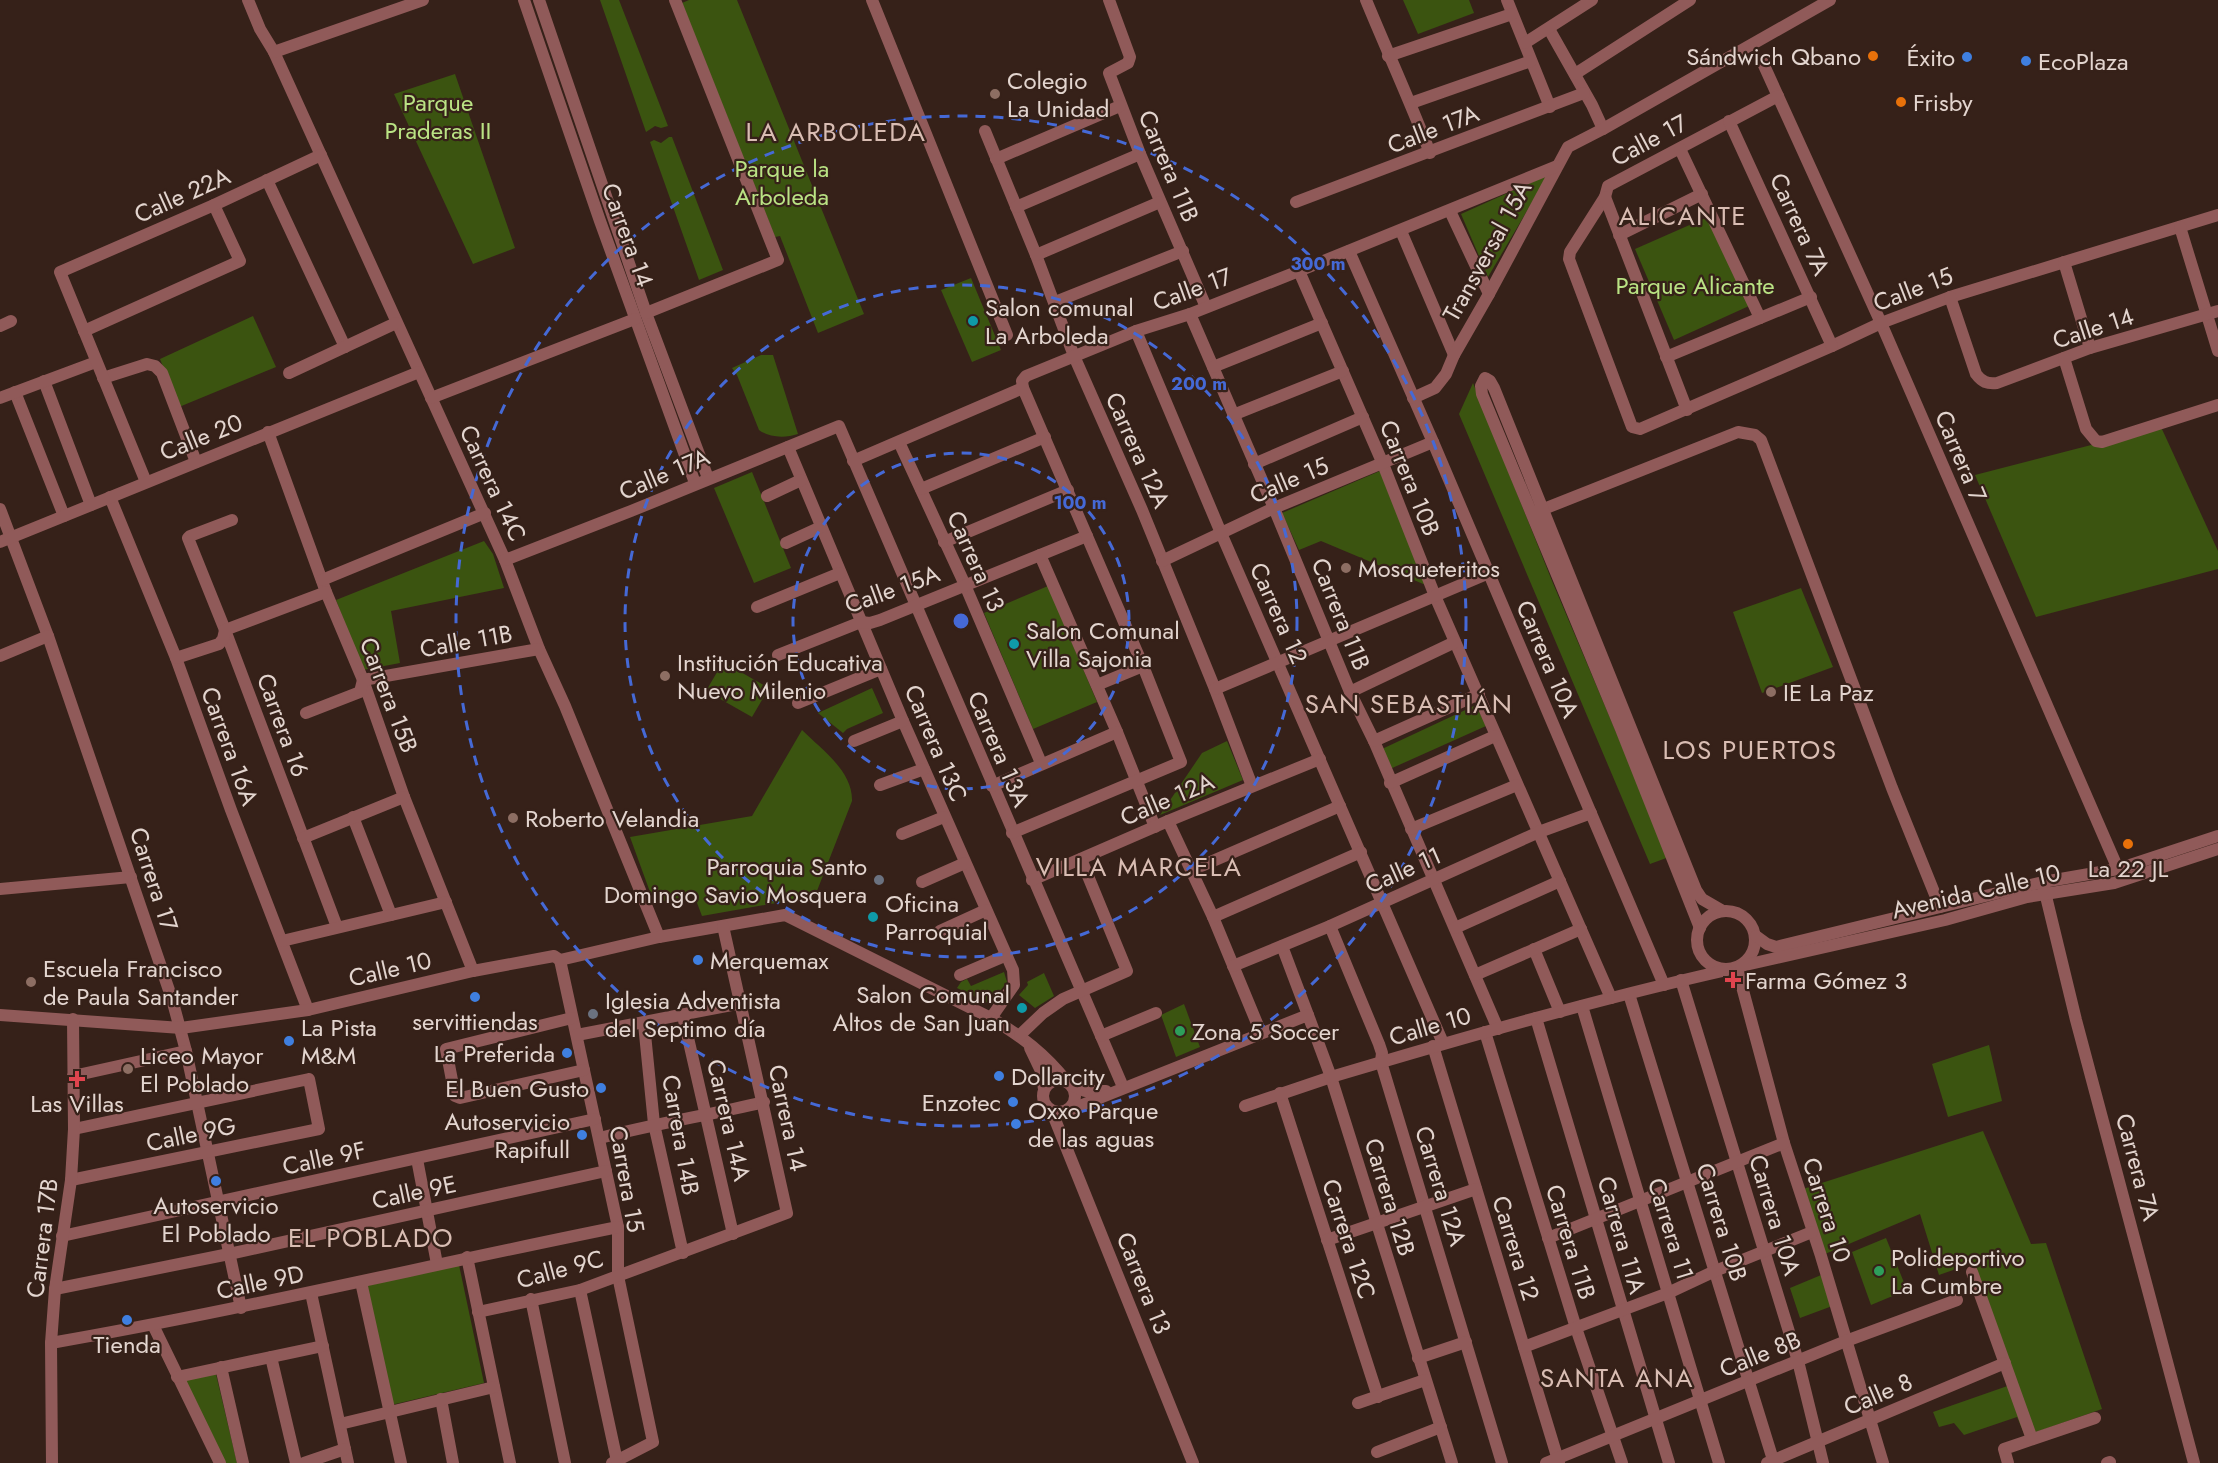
<svg xmlns="http://www.w3.org/2000/svg" width="2218" height="1463" viewBox="0 0 2218 1463" font-family="Jost,sans-serif">
  <style>
    .green { fill: #3b5410 }
    .lines { fill: none; stroke-linecap: round; stroke-linejoin: round }
    .minor { stroke: #905a59; stroke-width: 12 }
    .tertiary { stroke: #905a59; stroke-width: 12 }
    .ring { fill: none; stroke: #4569d6; stroke-width: 3; stroke-dasharray: 10 8 }
    .food-dot { fill: #e8710a; stroke: #362119; stroke-width: 2 }
    .shop-dot { fill: #3f7fe0; stroke: #362119; stroke-width: 2 }
    .education-dot { fill: #8d6e63; stroke: #362119; stroke-width: 2 }
    .culture-dot { fill: #0f9aa8; stroke: #362119; stroke-width: 2 }
    .worship-dot { fill: #6b7280; stroke: #362119; stroke-width: 2 }
    .health-dot { fill: #e0444e; stroke: #362119; stroke-width: 2 }
    .leisure-dot { fill: #2e9e5b; stroke: #362119; stroke-width: 2 }
    .labels { text-anchor: middle; dominant-baseline: central; stroke-width: 4.5; stroke-linejoin: round; paint-order: stroke }
    .poi-label { font-size: 24px; fill: #e3d5cf; stroke: #362119; text-anchor: start }
    .park-label { font-size: 24px; fill: #bae384; stroke: #362119 }
    .street-label { font-size: 24px; fill: #e3d5cf; stroke: #362119 }
    .neighbourhood-label { font-size: 26px; letter-spacing: 1.5px; fill: #d9bdb3; stroke: #362119 }
    .centre { fill: #4569d6; stroke: #362119; stroke-width: 3 }
    .ring-label { font-size: 18px; text-anchor: middle; font-weight: bold; fill: #4569d6; stroke: #362119; stroke-width: 4.5; stroke-linejoin: round; paint-order: stroke }
  </style>
  <rect width="100%" height="100%" fill="#362119"/>
  <g class="green">
    <polygon points="600,0 619,0 668,126 661,128 655,126 646,132"/>
    <polygon points="689,0 737,0 864,314 818,333 780,236 775,237 682,3"/>
    <polygon points="1403,0 1469,0 1474,13 1418,34"/>
    <polygon points="455,74 515,248 473,264 394,94"/>
    <polygon points="669,137 672,137 723,270 699,280 650,142 654,140 661,143"/>
    <polygon points="1548,175 1488,277 1461,214"/>
    <polygon points="1710,216 1749,306 1674,340 1635,249"/>
    <polygon points="971,278 1001,350 972,362 941,290"/>
    <polygon points="253,316 276,367 179,407 160,359"/>
    <path d="M761,355H773L798,434C786,438 769,438 759,430L737,375L732,368Z"/>
    <polygon points="1473,383 1552,581 1669,857 1650,864 1459,414"/>
    <polygon points="2161,427 2218,551 2218,569 2036,617 1975,475"/>
    <polygon points="1380,471 1428,586 1321,541 1299,550 1282,513"/>
    <polygon points="752,472 791,568 754,583 714,488"/>
    <polygon points="484,541 493,554 504,588 391,611 400,663 363,670 336,600"/>
    <polygon points="1048,586 1097,702 1033,729 984,613"/>
    <polygon points="1801,588 1833,667 1762,693 1733,612"/>
    <polygon points="723,662 769,688 752,717 706,691"/>
    <polygon points="872,688 883,713 847,729 843,733 818,713"/>
    <polygon points="1476,705 1486,726 1390,769 1382,749"/>
    <path d="M802,730C821,749 853,771 852,801L815,896L702,916L694,895L654,903L630,837L752,816Z"/>
    <polygon points="1227,741 1243,780 1160,815 1202,753"/>
    <polygon points="1004,972 1007,982 990,1004 957,988 961,982 967,979 971,986"/>
    <polygon points="1044,973 1054,996 1035,1008 1019,995 1028,985 1027,982"/>
    <polygon points="1184,1004 1200,1047 1176,1057 1161,1015"/>
    <polygon points="1989,1045 2002,1101 1948,1117 1932,1064"/>
    <polygon points="1983,1131 2031,1244 2046,1243 2102,1409 2025,1436 2017,1417 1964,1435 1954,1423 1939,1427 1933,1412 2016,1383 1973,1263 1939,1275 1920,1214 1825,1254 1803,1189"/>
    <polygon points="1886,1238 1907,1290 1871,1305 1852,1252"/>
    <polygon points="459,1265 484,1383 391,1405 366,1286"/>
    <polygon points="1826,1273 1835,1305 1800,1318 1790,1288"/>
    <polygon points="215,1370 237,1463 222,1463 184,1378"/>
  </g>
  <g class="lines">
    <g class="minor">
      <polyline points="248,0 260,29 274,52 505,560 539,649 565,706 659,937"/>
      <polyline points="524,0 600,221 695,483"/>
      <polyline points="539,0 646,313 708,478"/>
      <polyline points="872,0 1007,335"/>
      <polyline points="1109,0 1130,57 1128,63 1109,73 1140,154 1206,307"/>
      <path d="M1366,0C1387,51 1410,101 1430,153"/>
      <polyline points="1507,0 1550,107"/>
      <polyline points="1549,29 1592,105 1603,129"/>
      <polyline points="1525,43 1592,0"/>
      <polyline points="274,52 423,0"/>
      <polyline points="1388,56 1512,14"/>
      <polyline points="1762,61 1881,323 2118,869"/>
      <polyline points="1575,74 1690,0"/>
      <polyline points="1778,96 1608,186 1605,197 1570,252 1569,259 1632,427 1640,429 1832,346 1881,323 1950,297 2218,215"/>
      <polyline points="1411,103 1531,61"/>
      <polyline points="1729,121 1832,346"/>
      <polyline points="985,131 1036,255 1074,356 1142,510 1215,689 1252,786"/>
      <polyline points="1680,149 1760,318"/>
      <polyline points="996,159 1120,106"/>
      <polyline points="267,180 345,347"/>
      <polyline points="1605,197 1687,410"/>
      <polyline points="1296,202 1584,93"/>
      <polyline points="1016,207 1140,154"/>
      <polyline points="1450,211 1489,294"/>
      <polyline points="2180,227 2218,351"/>
      <polyline points="1401,231 1454,355"/>
      <polyline points="1619,235 1702,194"/>
      <polyline points="1349,251 1433,442 1664,985"/>
      <polyline points="1036,255 1160,202"/>
      <polyline points="2064,262 2090,348"/>
      <polyline points="1299,271 1383,464 1435,596 1611,998"/>
      <path d="M1950,297L1976,374C1982,382 1987,384 1997,383L2090,348L2218,311"/>
      <polyline points="1055,302 1183,251"/>
      <polyline points="646,313 778,260 675,0"/>
      <polyline points="1190,314 1274,508 1350,692 1374,741 1498,1029"/>
      <polyline points="0,326 11,321"/>
      <polyline points="84,331 240,261 214,205"/>
      <polyline points="1136,331 1221,533 1443,1043"/>
      <polyline points="1666,357 1811,297"/>
      <polyline points="2064,358 2086,429 2096,441 2102,442 2218,405"/>
      <polyline points="1213,367 1322,323"/>
      <polyline points="289,373 396,323"/>
      <polyline points="103,378 147,364 155,366 162,373 196,462"/>
      <polyline points="44,381 91,505"/>
      <polyline points="15,392 64,516"/>
      <polyline points="0,398 96,362"/>
      <polyline points="431,398 635,319"/>
      <polyline points="1413,398 1435,388 1446,374 1454,355 1489,294 1568,147 1603,129 1830,0"/>
      <polyline points="1233,415 1343,371"/>
      <polyline points="268,432 326,592 363,680 404,797 473,971"/>
      <polyline points="899,442 965,585 1041,763"/>
      <polyline points="788,447 903,721 1013,970 1014,985 991,1018"/>
      <polyline points="853,461 1023,388"/>
      <polyline points="1254,464 1363,417"/>
      <polyline points="146,482 60,272 214,205 321,155"/>
      <polyline points="921,489 1045,437"/>
      <polyline points="767,496 801,480"/>
      <polyline points="110,497 176,658 231,810 308,1010"/>
      <polyline points="0,509 48,636 172,999 186,1051 241,1308"/>
      <polyline points="1536,512 1738,432 1755,435 1761,440 1892,788 1940,907"/>
      <polyline points="232,520 190,536 188,538 225,630 337,927"/>
      <polyline points="0,542 419,372"/>
      <polyline points="944,542 1068,490"/>
      <polyline points="786,543 821,527"/>
      <polyline points="1040,555 1117,732 1155,827"/>
      <polyline points="505,560 631,511 839,426 1123,1087"/>
      <polyline points="1162,561 1274,508 1433,442"/>
      <polyline points="322,580 485,513"/>
      <polyline points="757,607 840,573"/>
      <polyline points="778,655 861,622 870,623 880,620 1087,536"/>
      <polyline points="0,656 48,636"/>
      <polyline points="176,658 219,644 223,639 225,630 326,592"/>
      <polyline points="1097,685 1143,666"/>
      <polyline points="1215,689 1489,573"/>
      <polyline points="1350,692 1455,642"/>
      <polyline points="798,703 881,669"/>
      <polyline points="306,713 360,692 363,680 539,649"/>
      <polyline points="854,741 903,721"/>
      <polyline points="1374,741 1479,694"/>
      <polyline points="1390,783 1495,736"/>
      <polyline points="880,785 924,769"/>
      <polyline points="992,786 1117,732"/>
      <polyline points="353,817 391,915"/>
      <polyline points="1168,821 1213,917 1261,1033"/>
      <polyline points="1411,829 1517,785"/>
      <polyline points="1012,833 1181,762 1143,666 1023,388 1022,381 1026,376 1136,331 1190,314 1299,271 1557,166"/>
      <polyline points="902,834 944,817"/>
      <polyline points="303,838 404,797"/>
      <polyline points="1192,870 1340,806"/>
      <polyline points="1032,880 1168,821 1320,759"/>
      <polyline points="922,882 965,863"/>
      <polyline points="2043,884 2076,1020 2194,1463"/>
      <polyline points="0,889 131,877"/>
      <polyline points="1213,917 1361,852"/>
      <polyline points="1330,926 1379,1044 1382,1053 1381,1062 1502,1463"/>
      <polyline points="1455,928 1560,881"/>
      <polyline points="1700,928 1621,729 1482,394 1481,386 1485,378 1490,381 1494,388 1696,890 1702,899 1721,910"/>
      <polyline points="940,931 986,910"/>
      <polyline points="282,941 446,902"/>
      <polyline points="1282,946 1308,1015"/>
      <polyline points="1534,949 1560,1012"/>
      <polyline points="560,960 618,1227 618,1276 653,1442 612,1463"/>
      <polyline points="1233,966 1330,926 1539,832 1591,813"/>
      <polyline points="1737,968 1784,1143 1821,1256 1883,1463"/>
      <polyline points="960,975 1007,955"/>
      <polyline points="1475,975 1581,929"/>
      <polyline points="1681,980 1798,1361 1823,1463"/>
      <polyline points="1629,994 1774,1463"/>
      <polyline points="1582,1006 1719,1463"/>
      <path d="M0,1015L181,1028L308,1010L473,971L554,956L560,960L659,937L785,915L991,1018C1021,1036 1045,1054 1067,1082"/>
      <polyline points="683,1016 733,1234"/>
      <polyline points="572,1018 446,1049 455,1096 460,1098 584,1070"/>
      <polyline points="1536,1018 1669,1463"/>
      <polyline points="644,1024 654,1124 683,1253"/>
      <polyline points="1485,1032 1576,1328 1622,1463"/>
      <polyline points="577,1035 742,1003"/>
      <polyline points="1020,1035 1043,1013 1063,999 1127,971 1081,859"/>
      <polyline points="1101,1036 1156,1013"/>
      <polyline points="1433,1046 1559,1463"/>
      <polyline points="1030,1048 1041,1071 1044,1089"/>
      <polyline points="73,1076 186,1051"/>
      <polyline points="1280,1093 1378,1397"/>
      <polyline points="1245,1106 1331,1077 1452,1463"/>
      <path d="M600,1138C654,1124 709,1115 764,1102"/>
      <polyline points="417,1159 437,1264"/>
      <polyline points="71,1180 319,1129 309,1079 74,1129"/>
      <polyline points="62,1236 595,1119"/>
      <polyline points="1548,1238 1784,1143"/>
      <polyline points="1327,1240 1476,1189"/>
      <polyline points="467,1257 510,1463"/>
      <polyline points="1972,1272 2032,1439"/>
      <polyline points="361,1282 401,1463"/>
      <polyline points="55,1289 229,1254 606,1171"/>
      <polyline points="580,1290 617,1461"/>
      <polyline points="311,1293 348,1463"/>
      <polyline points="531,1299 565,1463"/>
      <polyline points="478,1312 580,1290 787,1213 723,926"/>
      <polyline points="153,1325 220,1463"/>
      <path d="M51,1343C241,1310 429,1265 618,1227"/>
      <polyline points="1524,1347 1668,1293 1715,1271 1812,1232"/>
      <polyline points="271,1357 296,1463"/>
      <polyline points="1418,1358 1466,1342"/>
      <polyline points="221,1367 243,1463"/>
      <polyline points="177,1377 323,1346"/>
      <polyline points="441,1399 453,1463"/>
      <polyline points="1358,1403 1425,1380"/>
      <polyline points="340,1424 494,1387"/>
      <polyline points="1377,1452 1441,1427"/>
      <polyline points="52,1463 51,1343 55,1289 71,1180 74,1129 73,1019"/>
      <polyline points="304,1463 345,1449"/>
      <polyline points="1546,1463 1846,1341 1957,1300"/>
      <polyline points="1767,1463 2005,1363"/>
      <polyline points="2008,1463 2004,1449 2095,1418"/>
      <polyline points="2107,1463 2110,1462"/>
    </g>
    <g class="tertiary">
      <circle cx="1726" cy="940" r="29"/>
      <polyline points="1756,936 1767,944 1776,947 2043,882 2118,869 2218,836"/>
      <polyline points="1741,966 1945,920 2027,897 2114,883 2218,849"/>
      <circle cx="1059" cy="1096" r="16"/>
      <polyline points="1071,1085 1085,1091 1106,1091"/>
      <path d="M1067,1111L1308,1015L1331,1077C1462,1038 1594,1000 1727,970"/>
      <polyline points="1052,1112 1193,1463"/>
    </g>
  </g>
  <g class="ring">
    <circle cx="961" cy="621" r="168"/>
    <circle cx="961" cy="621" r="336"/>
    <circle cx="961" cy="621" r="505"/>
  </g>
  <g class="food-dot">
    <circle cx="1873" cy="56" r="6"/>
    <circle cx="1901" cy="102" r="6"/>
    <circle cx="2128" cy="844" r="6"/>
  </g>
  <g class="shop-dot">
    <circle cx="1967" cy="57" r="6"/>
    <circle cx="2026" cy="61" r="6"/>
    <circle cx="698" cy="960" r="6"/>
    <circle cx="475" cy="997" r="6"/>
    <circle cx="289" cy="1041" r="6"/>
    <circle cx="567" cy="1053" r="6"/>
    <circle cx="999" cy="1076" r="6"/>
    <circle cx="601" cy="1088" r="6"/>
    <circle cx="1013" cy="1102" r="6"/>
    <circle cx="1016" cy="1124" r="6"/>
    <circle cx="582" cy="1135" r="6"/>
    <circle cx="216" cy="1181" r="6"/>
    <circle cx="127" cy="1320" r="6"/>
  </g>
  <g class="education-dot">
    <circle cx="995" cy="94" r="6"/>
    <circle cx="1346" cy="568" r="6"/>
    <circle cx="665" cy="676" r="6"/>
    <circle cx="1771" cy="692" r="6"/>
    <circle cx="513" cy="818" r="6"/>
    <circle cx="31" cy="982" r="6"/>
    <circle cx="128" cy="1069" r="6"/>
  </g>
  <g class="culture-dot">
    <circle cx="973" cy="321" r="6"/>
    <circle cx="1014" cy="644" r="6"/>
    <circle cx="873" cy="917" r="6"/>
    <circle cx="1022" cy="1008" r="6"/>
  </g>
  <g class="worship-dot">
    <circle cx="879" cy="880" r="6"/>
    <circle cx="593" cy="1014" r="6"/>
  </g>
  <g class="health-dot">
    <path d="M1730 971h6v6h6v6h-6v6h-6v-6h-6v-6h6z"/>
    <path d="M74 1070h6v6h6v6h-6v6h-6v-6h-6v-6h6z"/>
  </g>
  <g class="leisure-dot">
    <circle cx="1180" cy="1031" r="6"/>
    <circle cx="1879" cy="1271" r="6"/>
  </g>
  <g class="labels">
    <g class="poi-label">
      <text x="1861" y="56" text-anchor="end">Sándwich Qbano</text>
      <text x="1955" y="57" text-anchor="end">Éxito</text>
      <text x="2038" y="61">EcoPlaza</text>
      <text x="1007" y="80">Colegio<tspan x="1007" dy="28">La Unidad</tspan></text>
      <text x="1913" y="102">Frisby</text>
      <text x="985" y="307">Salon comunal<tspan x="985" dy="28">La Arboleda</tspan></text>
      <text x="1358" y="568">Mosqueteritos</text>
      <text x="1026" y="630">Salon Comunal<tspan x="1026" dy="28">Villa Sajonia</tspan></text>
      <text x="677" y="662">Institución Educativa<tspan x="677" dy="28">Nuevo Milenio</tspan></text>
      <text x="1783" y="692">IE La Paz</text>
      <text x="525" y="818">Roberto Velandia</text>
      <text x="867" y="866" text-anchor="end">Parroquia Santo<tspan x="867" dy="28">Domingo Savio Mosquera</tspan></text>
      <text x="2128" y="868" text-anchor="middle">La 22 JL</text>
      <text x="885" y="903">Oficina<tspan x="885" dy="28">Parroquial</tspan></text>
      <text x="710" y="960">Merquemax</text>
      <text x="43" y="968">Escuela Francisco<tspan x="43" dy="28">de Paula Santander</tspan></text>
      <text x="1745" y="980">Farma Gómez 3</text>
      <text x="1010" y="994" text-anchor="end">Salon Comunal<tspan x="1010" dy="28">Altos de San Juan</tspan></text>
      <text x="605" y="1000">Iglesia Adventista<tspan x="605" dy="28">del Septimo día</tspan></text>
      <text x="475" y="1021" text-anchor="middle">servittiendas</text>
      <text x="301" y="1027">La Pista<tspan x="301" dy="28">M&amp;M</tspan></text>
      <text x="1192" y="1031">Zona 5 Soccer</text>
      <text x="555" y="1053" text-anchor="end">La Preferida</text>
      <text x="140" y="1055">Liceo Mayor<tspan x="140" dy="28">El Poblado</tspan></text>
      <text x="1011" y="1076">Dollarcity</text>
      <text x="589" y="1088" text-anchor="end">El Buen Gusto</text>
      <text x="1001" y="1102" text-anchor="end">Enzotec</text>
      <text x="77" y="1103" text-anchor="middle">Las Villas</text>
      <text x="1028" y="1110">Oxxo Parque<tspan x="1028" dy="28">de las aguas</tspan></text>
      <text x="570" y="1121" text-anchor="end">Autoservicio<tspan x="570" dy="28">Rapifull</tspan></text>
      <text x="216" y="1205" text-anchor="middle">Autoservicio<tspan x="216" dy="28">El Poblado</tspan></text>
      <text x="1891" y="1257">Polideportivo<tspan x="1891" dy="28">La Cumbre</tspan></text>
      <text x="127" y="1344" text-anchor="middle">Tienda</text>
    </g>
    <g class="park-label">
      <text x="438" y="102">Parque<tspan x="438" dy="28">Praderas II</tspan></text>
      <text x="782" y="168">Parque la<tspan x="782" dy="28">Arboleda</tspan></text>
      <text x="1695" y="285">Parque Alicante</text>
    </g>
    <g class="street-label">
      <text transform="translate(1433 129) rotate(-21)">Calle 17A</text>
      <text transform="translate(1649 140) rotate(-28)">Calle 17</text>
      <text transform="translate(1169 166) rotate(67)">Carrera 11B</text>
      <text transform="translate(182 195) rotate(-24)">Calle 22A</text>
      <text transform="translate(1800 224) rotate(65)">Carrera 7A</text>
      <text transform="translate(628 235) rotate(70)">Carrera 14</text>
      <text transform="translate(1487 251) rotate(-61)">Transversal 15A</text>
      <text transform="translate(1192 289) rotate(-20)">Calle 17</text>
      <text transform="translate(1913 289) rotate(-21)">Calle 15</text>
      <text transform="translate(2093 328) rotate(-18)">Calle 14</text>
      <text transform="translate(201 437) rotate(-22)">Calle 20</text>
      <text transform="translate(1138 450) rotate(66)">Carrera 12A</text>
      <text transform="translate(1961 456) rotate(67)">Carrera 7</text>
      <text transform="translate(664 474) rotate(-23)">Calle 17A</text>
      <text transform="translate(1410 478) rotate(68)">Carrera 10B</text>
      <text transform="translate(1289 480) rotate(-23)">Calle 15</text>
      <text transform="translate(493 483) rotate(65)">Carrera 14C</text>
      <text transform="translate(976 561) rotate(66)">Carrera 13</text>
      <text transform="translate(892 589) rotate(-20)">Calle 15A</text>
      <text transform="translate(1279 613) rotate(66)">Carrera 12</text>
      <text transform="translate(1341 614) rotate(68)">Carrera 11B</text>
      <text transform="translate(466 641) rotate(-10)">Calle 11B</text>
      <text transform="translate(1548 659) rotate(67)">Carrera 10A</text>
      <text transform="translate(389 695) rotate(69)">Carrera 15B</text>
      <text transform="translate(283 725) rotate(70)">Carrera 16</text>
      <text transform="translate(936 743) rotate(67)">Carrera 13C</text>
      <text transform="translate(230 746) rotate(70)">Carrera 16A</text>
      <text transform="translate(999 749) rotate(67)">Carrera 13A</text>
      <text transform="translate(1167 799) rotate(-23)">Calle 12A</text>
      <text transform="translate(1403 870) rotate(-24)">Calle 11</text>
      <text transform="translate(154 879) rotate(72)">Carrera 17</text>
      <text transform="translate(1976 891) rotate(-13)">Avenida Calle 10</text>
      <text transform="translate(390 969) rotate(-13)">Calle 10</text>
      <text transform="translate(1430 1026) rotate(-16)">Calle 10</text>
      <text transform="translate(788 1118) rotate(78)">Carrera 14</text>
      <text transform="translate(729 1120) rotate(77)">Carrera 14A</text>
      <text transform="translate(191 1134) rotate(-12)">Calle 9G</text>
      <text transform="translate(681 1135) rotate(80)">Carrera 14B</text>
      <text transform="translate(324 1158) rotate(-12)">Calle 9F</text>
      <text transform="translate(2138 1167) rotate(75)">Carrera 7A</text>
      <text transform="translate(627 1179) rotate(80)">Carrera 15</text>
      <text transform="translate(1441 1186) rotate(73)">Carrera 12A</text>
      <text transform="translate(414 1192) rotate(-12)">Calle 9E</text>
      <text transform="translate(1390 1197) rotate(73)">Carrera 12B</text>
      <text transform="translate(1827 1210) rotate(72)">Carrera 10</text>
      <text transform="translate(1775 1215) rotate(73)">Carrera 10A</text>
      <text transform="translate(1722 1222) rotate(73)">Carrera 10B</text>
      <text transform="translate(1671 1229) rotate(73)">Carrera 11</text>
      <text transform="translate(1622 1235) rotate(74)">Carrera 11A</text>
      <text transform="translate(42 1238) rotate(-83)">Carrera 17B</text>
      <text transform="translate(1349 1239) rotate(72)">Carrera 12C</text>
      <text transform="translate(1571 1242) rotate(73)">Carrera 11B</text>
      <text transform="translate(1516 1248) rotate(73)">Carrera 12</text>
      <text transform="translate(560 1269) rotate(-15)">Calle 9C</text>
      <text transform="translate(260 1282) rotate(-12)">Calle 9D</text>
      <text transform="translate(1144 1283) rotate(68)">Carrera 13</text>
      <text transform="translate(1760 1354) rotate(-22)">Calle 8B</text>
      <text transform="translate(1878 1394) rotate(-23)">Calle 8</text>
    </g>
    <g class="neighbourhood-label">
      <text x="836" y="132">LA ARBOLEDA</text>
      <text x="1683" y="216">ALICANTE</text>
      <text x="1409" y="704">SAN SEBASTIÁN</text>
      <text x="1750" y="750">LOS PUERTOS</text>
      <text x="1139" y="867">VILLA MARCELA</text>
      <text x="371" y="1238">EL POBLADO</text>
      <text x="1617" y="1378">SANTA ANA</text>
    </g>
  </g>
  <circle cx="961" cy="621" r="9" class="centre"/>
  <g class="ring-label">
    <text x="1318" y="270">300 m</text>
    <text x="1199" y="390">200 m</text>
    <text x="1080" y="509">100 m</text>
  </g>
</svg>
